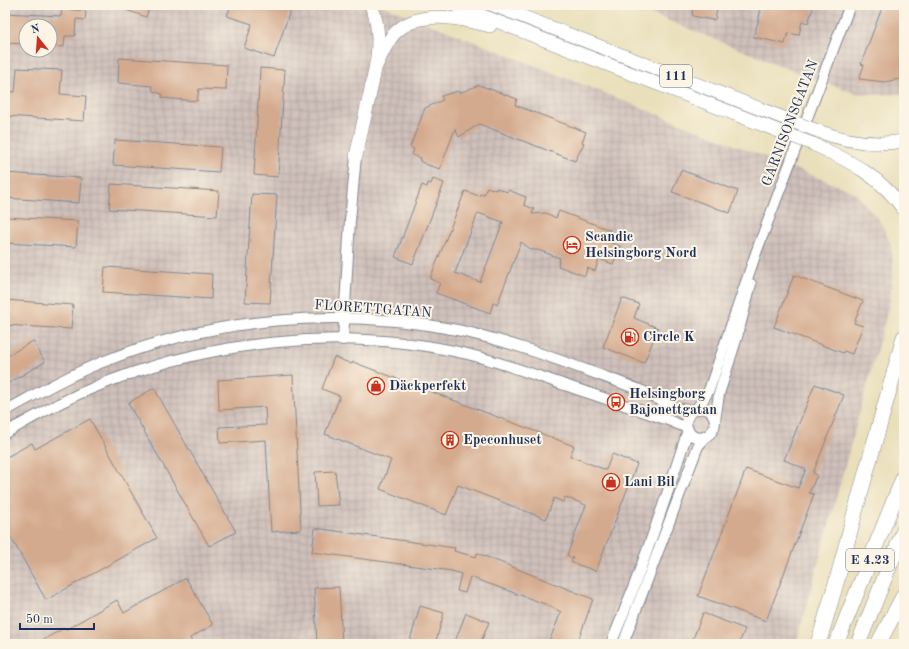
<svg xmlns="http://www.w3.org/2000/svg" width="909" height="649" viewBox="0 0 909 649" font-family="'Old Standard TT',serif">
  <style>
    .industrial { fill: url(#industrial-grid); fill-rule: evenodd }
    .building { fill: #d4aa8e; fill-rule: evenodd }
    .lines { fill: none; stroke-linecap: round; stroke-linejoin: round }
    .tertiary-casing { stroke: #82878c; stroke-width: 12 }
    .primary-casing { stroke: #82878c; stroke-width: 14 }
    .motorway-casing { stroke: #82878c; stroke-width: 16 }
    .tertiary { stroke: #fff; stroke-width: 10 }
    .primary { stroke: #fff; stroke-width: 13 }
    .motorway { stroke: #fff; stroke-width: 15 }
    .primary-bridge-casing { stroke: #82878c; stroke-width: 14; stroke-linecap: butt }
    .primary-bridge { stroke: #fff; stroke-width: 13 }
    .labels { text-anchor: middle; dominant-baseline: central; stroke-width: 4; stroke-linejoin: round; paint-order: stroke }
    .shield { fill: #fcf5e5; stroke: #5e6a86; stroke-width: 1 }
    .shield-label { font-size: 13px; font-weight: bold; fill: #1b2f5e }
    .street-label { font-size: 14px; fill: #1b2f5e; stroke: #fcf5e5 }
    .poi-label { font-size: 14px; font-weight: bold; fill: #1b2f5e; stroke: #fcf5e5; text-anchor: start }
  </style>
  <defs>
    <pattern id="industrial-grid" width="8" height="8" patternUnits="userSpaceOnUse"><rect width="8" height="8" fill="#cfc0ba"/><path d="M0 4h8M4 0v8" fill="none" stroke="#b1a5a2"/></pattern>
  </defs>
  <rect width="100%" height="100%" fill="#fcf5e5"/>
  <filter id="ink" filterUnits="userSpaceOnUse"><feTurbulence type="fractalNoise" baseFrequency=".025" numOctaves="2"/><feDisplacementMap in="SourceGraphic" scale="8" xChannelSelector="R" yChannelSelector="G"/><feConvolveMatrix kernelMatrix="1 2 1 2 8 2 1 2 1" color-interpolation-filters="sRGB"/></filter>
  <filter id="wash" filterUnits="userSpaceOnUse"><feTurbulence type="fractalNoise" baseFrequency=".012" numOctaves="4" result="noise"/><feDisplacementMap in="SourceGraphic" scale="16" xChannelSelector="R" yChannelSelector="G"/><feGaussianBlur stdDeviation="0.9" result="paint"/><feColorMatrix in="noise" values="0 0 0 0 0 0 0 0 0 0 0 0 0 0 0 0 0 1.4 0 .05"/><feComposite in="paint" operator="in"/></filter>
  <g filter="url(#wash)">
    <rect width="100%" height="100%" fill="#e9dfba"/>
    <g class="industrial">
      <path d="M5,5H382L854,192L880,221L891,245L893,266L890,302L796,644H5ZM26,26H50V50H26Z"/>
      <polygon points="629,5 904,5 904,94 880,95 855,93 796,72"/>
    </g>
    <g id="blocks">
      <g class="building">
        <polygon points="115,5 150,5 146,17 115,6"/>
        <polygon points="231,5 292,5 274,58 244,48 252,24 227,16"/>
        <polygon points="694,5 718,5 715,19 712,20 693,16 692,12"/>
        <polygon points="762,5 814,5 808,23 802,21 799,35 788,33 785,44 754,37"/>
        <polygon points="883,5 904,5 904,78 885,82 859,79 864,65 861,64"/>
        <polygon points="62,9 86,11 85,20 76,19 75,36 65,36 64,47 50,46 50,26 26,26 26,44 5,43 5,13 61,16"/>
        <polygon points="119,58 227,65 226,90 199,89 197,101 162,98 162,94 153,91 152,86 118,83"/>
        <polygon points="17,68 62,70 60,94 86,96 84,121 5,116 5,91 15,92"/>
        <polygon points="260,68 285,70 278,177 254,175"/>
        <polygon points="479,85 517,99 515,105 586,132 582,142 584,143 575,161 479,124 459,137 455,129 440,169 425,164 420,161 421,158 412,155 414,149 410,147 425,108 443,100 441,96 458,91 459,93"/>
        <polygon points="115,140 221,147 219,172 113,165"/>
        <polygon points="681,170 738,191 730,213 672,192"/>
        <polygon points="5,173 81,178 79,203 5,198"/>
        <polygon points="433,179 444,183 413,264 395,257 422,185 427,187 428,183 431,184"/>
        <polygon points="111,184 219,191 217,216 109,209"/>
        <path d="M487,187L496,190L497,188L507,192L508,190L526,197L524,205L534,209L532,214L546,213L556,218L559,211L610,230L606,241L620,246L613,264L599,259L595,271L587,268L585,276L558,266L560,258L538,250H532L521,242L497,305L493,303L490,313L436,293L440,283L430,279L465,191L479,196L480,194L484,195ZM478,213L503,222L480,282L455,273Z"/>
        <polygon points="252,194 277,195 270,303 245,302"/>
        <polygon points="5,217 78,221 76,247 5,243"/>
        <polygon points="105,267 212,274 211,299 103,292"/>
        <polygon points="794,275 863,301 854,323 863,326 852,354 844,351 843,353 774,327"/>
        <polygon points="622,298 639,304 634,318 658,328 644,363 603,347"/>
        <polygon points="5,300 73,305 71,329 5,325"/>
        <polygon points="33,341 45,362 5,385 5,357"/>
        <polygon points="334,357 352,364 353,362 574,446 570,456 606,470 612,454 637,464 596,571 573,563 571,562 573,558 567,555 586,505 565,497 563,502 554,498 546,519 458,485 446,515 380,489 391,460 325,434 340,396 322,389"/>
        <polygon points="293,375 301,530 271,532 266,440 220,443 219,427 266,425 265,407 219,410 218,380"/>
        <polygon points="815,384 844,395 813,473 817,475 809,493 814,494 766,621 698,596 746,469 798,488 806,469 784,460"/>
        <polygon points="154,388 236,532 209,546 128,403"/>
        <polygon points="90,419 157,538 46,600 5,527 5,458 32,443 35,449"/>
        <polygon points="335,471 339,505 317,506 315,472"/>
        <polygon points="315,528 455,548 454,551 476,557 477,553 593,599 577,644 548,644 561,612 545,604 470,577 465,593 457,591 461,574 452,571 312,552"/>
        <polygon points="186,578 213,625 190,638 193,644 36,644 64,628 65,630 117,600 124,613"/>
        <polygon points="339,587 342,644 317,644 314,588"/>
        <polygon points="420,606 444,613 435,644 409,644"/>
        <polygon points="466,613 489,622 480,644 454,644"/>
        <polygon points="703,613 745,629 739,644 691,644"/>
      </g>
    </g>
  </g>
  <g filter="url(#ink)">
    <use href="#blocks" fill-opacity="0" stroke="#82878c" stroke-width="1"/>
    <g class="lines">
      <defs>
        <g id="tertiary">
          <polyline points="343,340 350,221 356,156"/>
          <polyline points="696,409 703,400 709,390 757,250 850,5"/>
          <path d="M5,411C36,394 67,376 100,363C213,317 337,307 457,330C505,340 551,357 597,374C614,380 630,386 647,393C656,398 666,404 676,408C681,409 687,410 692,410C698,409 702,407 708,410C718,416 717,431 706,436C689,444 679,421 693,410"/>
          <polyline points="715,421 719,394 737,337 751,284"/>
          <path d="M5,433C32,418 59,402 88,390C204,340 344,325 467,354C497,361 527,372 556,382C594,395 631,407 668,420L687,428"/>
          <path d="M611,644C640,574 665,502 688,430"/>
          <polyline points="623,644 698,446 707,436"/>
        </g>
        <g id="primary">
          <polyline points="455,5 789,135"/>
          <polyline points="493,5 794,122"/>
          <path d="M376,66C381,56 386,43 394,34C418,8 459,18 490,26"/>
          <path d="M818,131C847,142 874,146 904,141"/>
          <path d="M813,144C848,160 882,177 904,210"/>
          <path d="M356,156C360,138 364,120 368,102C375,70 385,37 371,5"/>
        </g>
        <g id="motorway">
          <polyline points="818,644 837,580 855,512 904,337"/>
          <polyline points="836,644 904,476"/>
          <polyline points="858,644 904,530"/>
          <polyline points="878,644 904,595"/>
        </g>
      </defs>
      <use href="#tertiary" class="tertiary-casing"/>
      <use href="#primary" class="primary-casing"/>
      <use href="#motorway" class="motorway-casing"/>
      <use href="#tertiary" class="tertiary"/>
      <use href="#primary" class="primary"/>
      <use href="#motorway" class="motorway"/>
      <defs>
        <g id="primary-bridge">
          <polyline points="794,122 818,131"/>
          <polyline points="789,135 813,144"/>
        </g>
      </defs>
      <use href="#primary-bridge" class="primary-bridge-casing"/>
      <use href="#primary-bridge" class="primary-bridge"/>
    </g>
  </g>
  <defs>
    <symbol id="hotel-ring" viewBox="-11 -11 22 22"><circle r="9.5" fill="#fcf5e5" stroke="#c8321e" stroke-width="1.5"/><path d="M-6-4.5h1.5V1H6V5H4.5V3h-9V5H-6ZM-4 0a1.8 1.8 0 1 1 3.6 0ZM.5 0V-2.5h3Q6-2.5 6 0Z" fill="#c8321e"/></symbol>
    <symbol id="fuel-ring" viewBox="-11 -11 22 22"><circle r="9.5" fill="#fcf5e5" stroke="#c8321e" stroke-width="1.5"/><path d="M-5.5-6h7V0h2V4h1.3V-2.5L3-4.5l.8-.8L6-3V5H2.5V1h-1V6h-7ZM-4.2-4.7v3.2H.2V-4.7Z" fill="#c8321e"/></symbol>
    <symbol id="shop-ring" viewBox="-11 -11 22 22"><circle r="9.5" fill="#fcf5e5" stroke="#c8321e" stroke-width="1.5"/><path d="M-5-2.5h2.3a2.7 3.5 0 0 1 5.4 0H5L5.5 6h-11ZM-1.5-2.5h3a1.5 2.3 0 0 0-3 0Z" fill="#c8321e"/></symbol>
    <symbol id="bus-ring" viewBox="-11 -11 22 22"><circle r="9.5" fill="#fcf5e5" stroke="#c8321e" stroke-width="1.5"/><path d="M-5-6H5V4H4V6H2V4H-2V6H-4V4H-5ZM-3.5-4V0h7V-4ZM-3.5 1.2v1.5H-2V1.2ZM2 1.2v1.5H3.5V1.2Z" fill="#c8321e"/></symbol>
    <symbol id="building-ring" viewBox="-11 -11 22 22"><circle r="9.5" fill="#fcf5e5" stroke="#c8321e" stroke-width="1.5"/><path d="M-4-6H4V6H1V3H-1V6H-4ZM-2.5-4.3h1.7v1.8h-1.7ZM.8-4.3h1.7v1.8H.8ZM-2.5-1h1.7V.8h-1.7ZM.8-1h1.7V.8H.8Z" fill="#c8321e"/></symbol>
  </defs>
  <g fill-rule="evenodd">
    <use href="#hotel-ring" x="562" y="235" width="20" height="20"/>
    <use href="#fuel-ring" x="620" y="327" width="20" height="20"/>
    <use href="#shop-ring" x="366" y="376" width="20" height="20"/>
    <use href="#bus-ring" x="606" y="392" width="20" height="20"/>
    <use href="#building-ring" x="440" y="430" width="20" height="20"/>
    <use href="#shop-ring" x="601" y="472" width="20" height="20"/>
  </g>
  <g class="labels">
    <g class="shield">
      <rect x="660" y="65" width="32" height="22" rx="3"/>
      <rect x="846" y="549" width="48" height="22" rx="3"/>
    </g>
    <g class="shield-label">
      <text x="676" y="76">111</text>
      <text x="870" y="560">E 4.23</text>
    </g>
    <g class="street-label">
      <text transform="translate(790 123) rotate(-69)">GARNISONSGATAN</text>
      <text transform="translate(373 309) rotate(4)">FLORETTGATAN</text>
    </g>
    <g class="poi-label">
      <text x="585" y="237">Scandic<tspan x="585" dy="16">Helsingborg Nord</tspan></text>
      <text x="643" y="337">Circle K</text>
      <text x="389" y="386">Däckperfekt</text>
      <text x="629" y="394">Helsingborg<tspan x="629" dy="16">Bajonettgatan</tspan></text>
      <text x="463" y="440">Epeconhuset</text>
      <text x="624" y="482">Lani Bil</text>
    </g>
  </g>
  <rect width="909" height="649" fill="none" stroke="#fcf5e5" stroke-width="20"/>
  <g transform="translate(38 38) rotate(343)"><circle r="19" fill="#fcf5e5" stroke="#a2a6af"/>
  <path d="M0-3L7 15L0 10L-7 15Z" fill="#c8321e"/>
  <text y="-6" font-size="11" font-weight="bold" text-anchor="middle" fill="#1b2f5e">N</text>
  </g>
  <path d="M20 623v6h74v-6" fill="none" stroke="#1b2f5e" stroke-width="2"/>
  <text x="26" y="623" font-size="12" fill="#1b2f5e" stroke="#fcf5e5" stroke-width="3" paint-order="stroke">50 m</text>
</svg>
